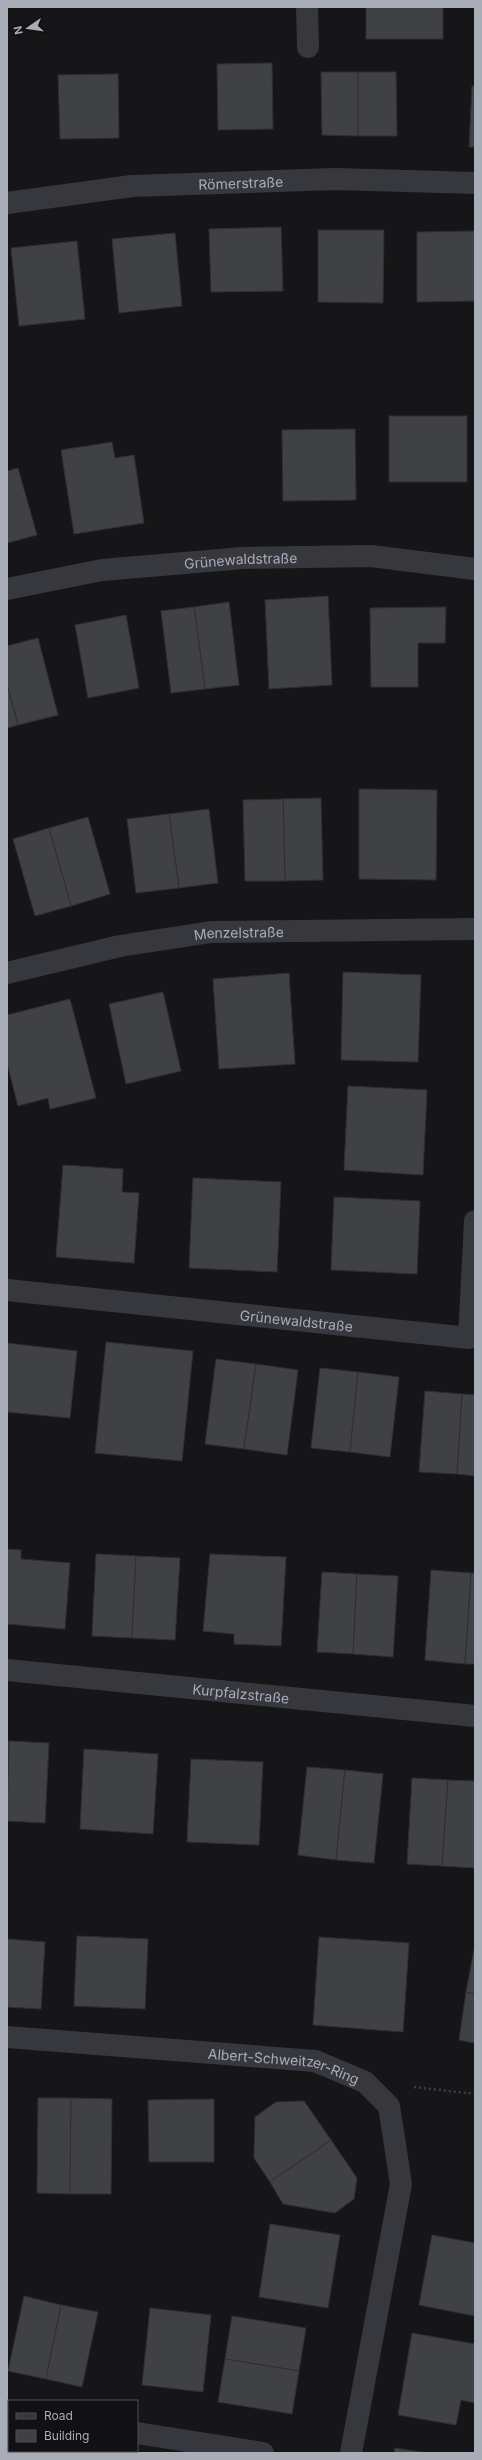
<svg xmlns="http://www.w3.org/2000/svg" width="482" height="2460" viewBox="0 0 482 2460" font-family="Inter,sans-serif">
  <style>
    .building { fill: #404145; stroke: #303034 }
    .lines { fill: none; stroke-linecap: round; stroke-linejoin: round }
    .path { stroke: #3d3f44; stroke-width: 2.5; stroke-dasharray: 2 3; stroke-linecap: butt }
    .minor { stroke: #37383d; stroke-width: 22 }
    .labels { text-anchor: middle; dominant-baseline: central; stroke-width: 3.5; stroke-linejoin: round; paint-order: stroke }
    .street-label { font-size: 14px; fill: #a8adb8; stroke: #111113 }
  </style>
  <rect width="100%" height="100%" fill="#161618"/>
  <g class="building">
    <rect x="366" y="7" width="77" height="32"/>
    <polygon points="272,63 273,129 218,130 217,64"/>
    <polygon points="321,72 358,72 358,136 322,135"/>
    <polygon points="358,72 396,72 397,136 358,136"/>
    <polygon points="118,74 119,138 60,139 58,75"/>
    <polygon points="472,86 475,86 475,147 469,147"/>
    <polygon points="281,227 283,291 211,292 209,229"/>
    <polygon points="318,230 384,230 383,303 318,302"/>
    <polygon points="475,231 475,301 417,302 417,232"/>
    <polygon points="175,233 182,306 119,313 112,239"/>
    <polygon points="77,241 85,319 19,326 11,248"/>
    <rect x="389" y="416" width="78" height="66"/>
    <polygon points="355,429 356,500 283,501 282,430"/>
    <polygon points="112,442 115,458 134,455 144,523 74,534 61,450"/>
    <polygon points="18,468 37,535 7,543 7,471"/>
    <polygon points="328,596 332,685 269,689 265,600"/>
    <polygon points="229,602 239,685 205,689 194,607"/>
    <polygon points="194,607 205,689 171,693 161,611"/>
    <polygon points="446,607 445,643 418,643 418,687 371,687 370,608"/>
    <polygon points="126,615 139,688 88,698 75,625"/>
    <polygon points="38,638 58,715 18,725 7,684 7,646"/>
    <polygon points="7,684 18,725 7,728"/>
    <polygon points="359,789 437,790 436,880 359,879"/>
    <polygon points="321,798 323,880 285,881 283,799"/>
    <polygon points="283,799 285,881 245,881 243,800"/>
    <polygon points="209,809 218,883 179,888 169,814"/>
    <polygon points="169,814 179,888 136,893 127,819"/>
    <polygon points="88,817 110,894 71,906 49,828"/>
    <polygon points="49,828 71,906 35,916 13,839"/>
    <polygon points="343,972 421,975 418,1062 341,1060"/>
    <polygon points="289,973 295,1064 219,1069 213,979"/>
    <polygon points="163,992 181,1071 126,1084 109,1004"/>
    <polygon points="70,999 96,1098 50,1109 48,1098 18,1106 7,1063 7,1015"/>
    <polygon points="348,1086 427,1090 423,1175 344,1170"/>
    <polygon points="63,1165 123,1169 122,1192 139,1193 134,1263 56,1257"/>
    <polygon points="193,1178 281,1182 277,1272 189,1268"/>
    <polygon points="334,1197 420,1201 417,1274 331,1270"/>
    <polygon points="106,1342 193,1351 182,1461 95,1453"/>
    <polygon points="7,1343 77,1351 70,1418 7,1412"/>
    <polygon points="216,1359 256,1364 244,1449 205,1444"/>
    <polygon points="256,1364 298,1370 287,1455 244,1449"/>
    <polygon points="320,1368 358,1372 350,1452 311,1448"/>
    <polygon points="358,1372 399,1377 390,1457 350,1452"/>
    <polygon points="425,1391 462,1394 457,1474 419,1472"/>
    <polygon points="462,1394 475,1395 475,1476 457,1474"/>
    <polygon points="7,1549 21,1550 21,1559 70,1563 65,1629 7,1624"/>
    <polygon points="96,1554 136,1556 132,1638 92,1636"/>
    <polygon points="210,1554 286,1557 281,1646 234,1644 234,1634 203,1631"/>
    <polygon points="136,1556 180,1558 175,1640 132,1638"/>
    <polygon points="431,1570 471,1573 465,1664 425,1660"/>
    <polygon points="322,1572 357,1574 353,1654 317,1652"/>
    <polygon points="471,1573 475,1573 475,1664 465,1664"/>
    <polygon points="357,1574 398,1576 393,1657 353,1654"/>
    <polygon points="7,1741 9,1741 7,1785"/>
    <polygon points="9,1741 49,1743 45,1823 7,1821"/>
    <polygon points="84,1749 158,1754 153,1834 80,1829"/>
    <polygon points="191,1759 263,1762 259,1845 187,1842"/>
    <polygon points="307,1767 345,1770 336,1860 298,1855"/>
    <polygon points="345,1770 383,1774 374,1863 336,1860"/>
    <polygon points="412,1778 448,1780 442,1866 407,1864"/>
    <polygon points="448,1780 475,1781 475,1868 442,1866"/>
    <polygon points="77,1936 148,1939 145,2009 74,2006"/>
    <polygon points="319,1937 409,1943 403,2032 313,2025"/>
    <polygon points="7,1939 45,1942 41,2009 7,2007"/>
    <polygon points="475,1944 475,1994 466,1992"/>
    <polygon points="466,1992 475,1994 475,2043 459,2040"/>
    <polygon points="38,2098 71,2098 70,2194 37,2193"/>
    <polygon points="71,2098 112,2099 111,2194 70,2194"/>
    <polygon points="214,2099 214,2162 149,2162 148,2100"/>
    <polygon points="304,2101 331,2140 270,2182 254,2158 255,2117 276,2102"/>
    <polygon points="331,2140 357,2178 354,2199 335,2213 283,2204 270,2182"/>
    <polygon points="270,2224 340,2235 328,2308 259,2297"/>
    <polygon points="432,2235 475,2243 475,2316 419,2305"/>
    <polygon points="24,2296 61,2305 46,2379 8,2371"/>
    <polygon points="61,2305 98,2312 82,2387 46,2379"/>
    <polygon points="150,2308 211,2315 203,2392 142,2385"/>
    <polygon points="232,2316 306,2328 299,2371 225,2359"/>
    <polygon points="412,2333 475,2344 475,2403 461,2400 456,2425 398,2415"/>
    <polygon points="225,2359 299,2371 292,2414 218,2402"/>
    <polygon points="395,2448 427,2453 394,2453"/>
  </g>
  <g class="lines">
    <polyline class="path" points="414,2087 475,2094"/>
    <g class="minor">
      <polyline points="307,7 308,47"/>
      <path id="s1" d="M7,203L132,186L336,179L475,183"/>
      <path id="s2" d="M7,589L102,570L243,558L371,556L475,569"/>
      <path id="s3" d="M7,973L120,946L211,932L475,929"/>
      <path id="s4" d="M7,1290L469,1338L475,1221"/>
      <path id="s5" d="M7,1670L475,1716"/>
      <path id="s6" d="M7,2037L315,2061L365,2082L389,2106L401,2184L351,2453"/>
      <polyline points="7,2412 9,2412"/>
      <polyline points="137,2433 263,2453"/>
    </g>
  </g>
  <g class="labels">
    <g class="street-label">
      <text stroke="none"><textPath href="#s1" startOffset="235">Römerstraße</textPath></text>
      <text stroke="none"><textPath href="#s2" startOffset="236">Grünewaldstraße</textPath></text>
      <text stroke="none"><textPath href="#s3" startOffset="236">Menzelstraße</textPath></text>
      <text stroke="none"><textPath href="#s4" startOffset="291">Grünewaldstraße</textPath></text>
      <text stroke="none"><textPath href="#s5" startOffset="235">Kurpfalzstraße</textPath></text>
      <text stroke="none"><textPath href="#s6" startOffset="279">Albert-Schweitzer-Ring</textPath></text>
    </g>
  </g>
  <rect width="482" height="2460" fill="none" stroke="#a8adb8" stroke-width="16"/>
  <rect x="8" y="2400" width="130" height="52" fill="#111113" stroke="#4d4f55"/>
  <rect x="16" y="2413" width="20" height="6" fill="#37383d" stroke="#4d4f55"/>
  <text x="44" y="2420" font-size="12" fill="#a8adb8">Road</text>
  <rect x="16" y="2430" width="20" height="12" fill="#404145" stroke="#4d4f55"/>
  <text x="44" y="2440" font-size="12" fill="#a8adb8">Building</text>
  <g transform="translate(28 28) rotate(257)" stroke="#111113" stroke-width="3" paint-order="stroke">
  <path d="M0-3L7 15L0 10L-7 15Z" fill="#a8adb8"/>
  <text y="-6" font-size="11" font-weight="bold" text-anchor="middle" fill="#a8adb8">N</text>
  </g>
</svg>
